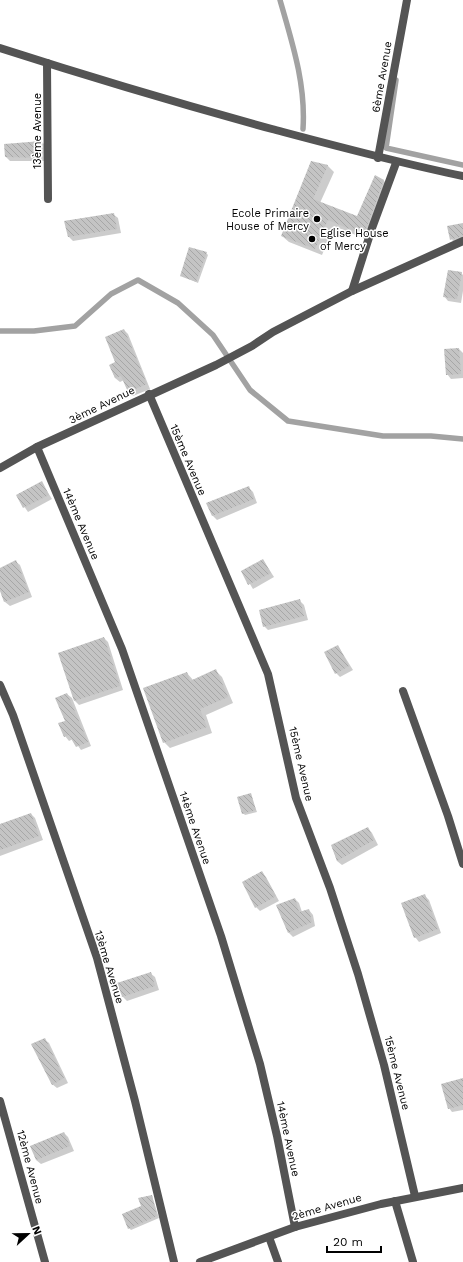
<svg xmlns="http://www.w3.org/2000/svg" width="463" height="1262" viewBox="0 0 463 1262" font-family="'Work Sans',sans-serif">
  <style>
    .shadow { fill: #0003 }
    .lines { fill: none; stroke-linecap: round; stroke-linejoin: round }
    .stream { stroke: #a2a2a2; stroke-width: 5.5 }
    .building { fill: url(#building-back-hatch) }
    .minor { stroke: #545454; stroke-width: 8 }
    .poi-dot { fill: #000; stroke: #fff; stroke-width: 1.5 }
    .labels { text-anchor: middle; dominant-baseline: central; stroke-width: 3; stroke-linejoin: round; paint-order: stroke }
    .street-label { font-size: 11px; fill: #000; stroke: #fff }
    .poi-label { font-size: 11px; fill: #000; stroke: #fff; text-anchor: end }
  </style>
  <defs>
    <pattern id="building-back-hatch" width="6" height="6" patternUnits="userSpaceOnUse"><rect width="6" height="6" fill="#c4c4c4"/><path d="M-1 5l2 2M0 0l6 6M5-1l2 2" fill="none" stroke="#a7a7a7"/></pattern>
  </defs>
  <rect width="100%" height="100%" fill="#fff"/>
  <g class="shadow">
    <polygon points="42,142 46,146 46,161 10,161 6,157"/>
    <polygon points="312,162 328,166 334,172 320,203 358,218 383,180 390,187 370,241 334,226 322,255 289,242 282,236"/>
    <polygon points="113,214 118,218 121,233 73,241 69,237 65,221"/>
    <polygon points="463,224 463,238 453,242 449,227"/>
    <polygon points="206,253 208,255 198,283 181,275"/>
    <polygon points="461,273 463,275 463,291 461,303 448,301 444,296"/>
    <polygon points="124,330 128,334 150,389 133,396 129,391 124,380 120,382 115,378 110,365 116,363"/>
    <polygon points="459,349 463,353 463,378 451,379 447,374"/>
    <polygon points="42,483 52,499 28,512 17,496"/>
    <polygon points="249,488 253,492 257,503 217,520 212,515"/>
    <polygon points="263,560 274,577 253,589 242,571"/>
    <polygon points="15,561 20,565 32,597 10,606 5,602 0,589 0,569"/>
    <polygon points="299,600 304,605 308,620 268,630 264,626"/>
    <polygon points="104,638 108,642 123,690 79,705 75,701 59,653"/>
    <polygon points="338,646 353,670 340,677 336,673"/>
    <polygon points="216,671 222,677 233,703 206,715 212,733 170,748 164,742 187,673 193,680"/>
    <polygon points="67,694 72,698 91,746 81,750 73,739 69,741 65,736"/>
    <polygon points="250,794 257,812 245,815 243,813"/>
    <polygon points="31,814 35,818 43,840 0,856 0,825"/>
    <polygon points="368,828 372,833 378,845 342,865 337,861 332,846"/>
    <polygon points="262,872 266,877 279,901 260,911 256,907"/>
    <polygon points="425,896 429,900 441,933 419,942 415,937"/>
    <polygon points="295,899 299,903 302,912 309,910 313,915 315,926 293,937 289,933 277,906"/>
    <polygon points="150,973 155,977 159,990 127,1001 122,996"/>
    <polygon points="44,1039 49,1043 68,1083 57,1088 52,1084"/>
    <polygon points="463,1079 463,1110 452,1112 449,1108"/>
    <polygon points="64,1133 68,1137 74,1151 41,1164 36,1160"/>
    <polygon points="152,1196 159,1218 131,1230 129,1228 142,1206"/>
  </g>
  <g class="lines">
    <g class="stream">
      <path d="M280,0C292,42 306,84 303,129"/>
      <polyline points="396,80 386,148 463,165"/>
      <polyline points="0,331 34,331 75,326 111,294 138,280 178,303 213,335 250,390 288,421 383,436 431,436 463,439"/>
    </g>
  </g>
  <g class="building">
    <polygon points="42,141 42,158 5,157 4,144"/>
    <polygon points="311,161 328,165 313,199 357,216 375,175 384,180 364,235 328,220 315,249 281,236"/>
    <polygon points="114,213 117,229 68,237 64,221"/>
    <polygon points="463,223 463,236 450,240 447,226"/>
    <polygon points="189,247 207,252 196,282 180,276"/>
    <polygon points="448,270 462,272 457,299 443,297"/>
    <polygon points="124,329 147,384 128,392 121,376 115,378 109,365 115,362 105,337"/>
    <polygon points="459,348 461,374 446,375 444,349"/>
    <polygon points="42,481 49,495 23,508 16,495"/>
    <polygon points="249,486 254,499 212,516 206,503"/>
    <polygon points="263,559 271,573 248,585 241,571"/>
    <polygon points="16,560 29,592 4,602 0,591 0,568"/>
    <polygon points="300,599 304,616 263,627 259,610"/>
    <polygon points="104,637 120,686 74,701 58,653"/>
    <polygon points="338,645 349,666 335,674 324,652"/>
    <polygon points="216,669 228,697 200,709 207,727 163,743 143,688 187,672 190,681"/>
    <polygon points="67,693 88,742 76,747 69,735 64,737 58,723 65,721 55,698"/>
    <polygon points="251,793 256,810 242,814 237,797"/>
    <polygon points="31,813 39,836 0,850 0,824"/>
    <polygon points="368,827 374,840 337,861 331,845"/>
    <polygon points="262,871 276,896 255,908 242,882"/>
    <polygon points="425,894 438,929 414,938 401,903"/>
    <polygon points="295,898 299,912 309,909 312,922 288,933 276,905"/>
    <polygon points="151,972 155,986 122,997 117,983"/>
    <polygon points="45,1038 64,1078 52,1085 31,1044"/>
    <polygon points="463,1078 463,1105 448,1109 441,1084"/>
    <polygon points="64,1132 70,1146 36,1160 30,1146"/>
    <polygon points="152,1195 157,1216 128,1229 122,1214 141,1206 138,1198"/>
  </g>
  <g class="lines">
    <g class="minor">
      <path d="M0,48C90,77 181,104 272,129C336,146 399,163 463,176"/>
      <polyline points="47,63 48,199"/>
      <polyline points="378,158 407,0"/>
      <polyline points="352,291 372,228 396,163"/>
      <polyline points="149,394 268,674 296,798 330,888 358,974 384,1065 415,1196"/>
      <polyline points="37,447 122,649 221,936 260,1064 277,1136 295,1227"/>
      <polyline points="0,468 37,447 216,365 252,346 273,332 352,291 463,241"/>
      <polyline points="0,685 13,715 97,958 135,1101 174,1262"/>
      <polyline points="403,691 448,816 463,864"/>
      <polyline points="0,1101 45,1262"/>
      <polyline points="395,1201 413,1262"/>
      <polyline points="269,1237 278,1262"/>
      <polyline points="200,1262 295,1227 381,1204 463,1188"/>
    </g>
  </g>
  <g class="poi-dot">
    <circle cx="317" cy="219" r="4"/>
    <circle cx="312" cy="239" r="4"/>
  </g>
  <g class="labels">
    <g class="street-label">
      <text transform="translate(382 77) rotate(-80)">6ème Avenue</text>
      <text transform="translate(37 131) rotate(-90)">13ème Avenue</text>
      <text transform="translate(102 405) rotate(-26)">3ème Avenue</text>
      <text transform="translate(188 460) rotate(67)">15ème Avenue</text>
      <text transform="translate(81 524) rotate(67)">14ème Avenue</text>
      <text transform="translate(301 764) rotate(77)">15ème Avenue</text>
      <text transform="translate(195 828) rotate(71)">14ème Avenue</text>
      <text transform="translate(109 967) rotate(73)">13ème Avenue</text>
      <text transform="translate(397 1073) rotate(76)">15ème Avenue</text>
      <text transform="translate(288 1139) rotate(78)">14ème Avenue</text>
      <text transform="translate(30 1167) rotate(75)">12ème Avenue</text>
      <text transform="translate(327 1207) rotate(-16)">2ème Avenue</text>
    </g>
    <g class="poi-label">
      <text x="309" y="213">Ecole Primaire<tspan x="309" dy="13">House of Mercy</tspan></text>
      <text x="320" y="233" text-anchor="start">Eglise House<tspan x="320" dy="13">of Mercy</tspan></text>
    </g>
  </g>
  <g transform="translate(28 1234) rotate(68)" stroke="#ffffff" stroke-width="3" paint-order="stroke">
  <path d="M0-3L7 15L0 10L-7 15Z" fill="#000000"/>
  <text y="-6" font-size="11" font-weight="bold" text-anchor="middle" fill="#000000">N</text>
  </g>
  <path d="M327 1246v6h54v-6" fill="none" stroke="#000000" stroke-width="2"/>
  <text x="333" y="1246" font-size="12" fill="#000000" stroke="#ffffff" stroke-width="3" paint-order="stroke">20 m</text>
</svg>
